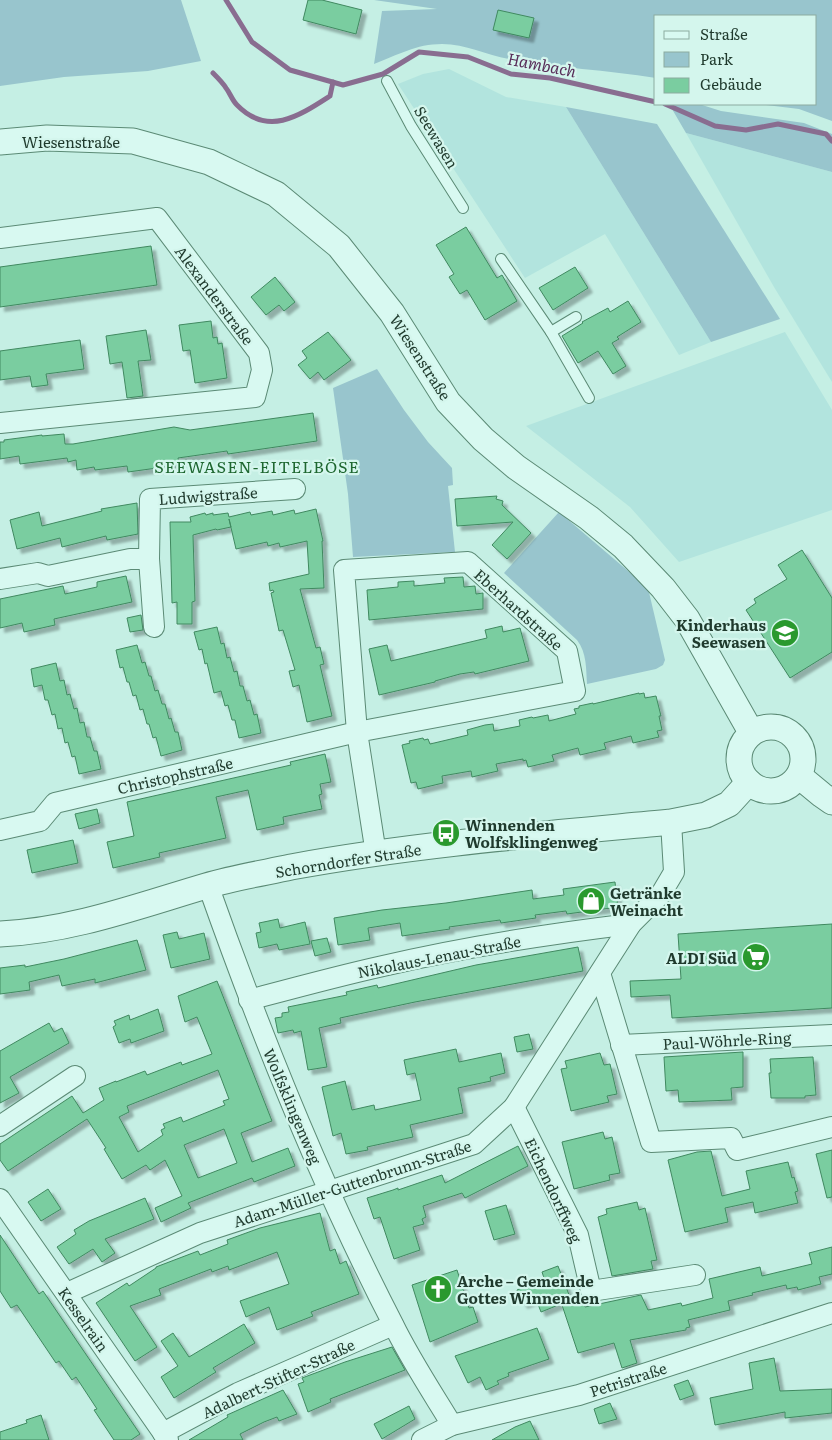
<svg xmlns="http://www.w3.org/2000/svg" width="832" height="1440" viewBox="0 0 832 1440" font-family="Literata,serif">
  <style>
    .farmland { fill: #b2e4de }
    .green { fill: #98c5cd }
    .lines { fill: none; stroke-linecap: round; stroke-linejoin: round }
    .stream { stroke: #896d90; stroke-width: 5 }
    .building { fill: #7acda0; stroke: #408960; fill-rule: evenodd; filter: url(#shadow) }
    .service-casing { stroke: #5b8a75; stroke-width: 12 }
    .minor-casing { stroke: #5b8a75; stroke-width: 22 }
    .tertiary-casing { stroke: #5b8a75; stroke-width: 27 }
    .service { stroke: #d8f9f1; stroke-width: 10 }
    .minor { stroke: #d8f9f1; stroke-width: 20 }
    .tertiary { stroke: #d8f9f1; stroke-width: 25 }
    .labels { text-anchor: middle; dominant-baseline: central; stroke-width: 4.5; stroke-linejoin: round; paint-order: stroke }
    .street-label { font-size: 15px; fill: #1f3a2d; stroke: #d4f6ed }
    .poi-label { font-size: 15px; font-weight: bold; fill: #1f3a2d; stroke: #d4f6ed; text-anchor: start }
    .water-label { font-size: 16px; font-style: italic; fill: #582e59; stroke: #d4f6ed }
    .neighbourhood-label { font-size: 16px; letter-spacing: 1px; fill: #1e6730; stroke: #d4f6ed }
  </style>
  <defs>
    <filter id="shadow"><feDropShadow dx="4.5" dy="4.5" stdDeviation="1" flood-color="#0004"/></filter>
  </defs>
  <rect width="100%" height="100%" fill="#c5efe4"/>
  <g class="farmland">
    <polygon points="449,69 506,97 566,107 711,342 679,355 605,234 525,278 398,84 423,74"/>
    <polygon points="686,133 832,172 832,382 774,287"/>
    <polygon points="785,332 832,410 832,510 679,562 630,507 526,426"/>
  </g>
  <g class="green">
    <polygon points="0,0 181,0 201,61 148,71 64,77 0,86"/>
    <path d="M374,0H832V121L799,109L758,104H816V16H656V78C607,70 557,68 509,59C486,55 466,44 442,44C416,44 398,55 374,64L382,11L437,9Z"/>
    <polygon points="674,104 699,104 721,111 804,123 832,134 832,172 686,133 672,109"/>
    <polygon points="566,107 657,124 780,319 711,342"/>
    <polygon points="377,369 404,410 428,442 452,468 453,485 448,486 455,552 353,557 348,494 333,388"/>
    <path d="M559,512L648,588L665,660L663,665L656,669L587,684C586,669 587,653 577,640L504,573Z"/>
  </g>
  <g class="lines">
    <g class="stream">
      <polyline points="226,0 252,42 290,70 343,85 383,74 419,52 468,57 511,74 550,78 656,102"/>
      <path d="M213,73C218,78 223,83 226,88C230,93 232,100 237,105C268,137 299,116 330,96L333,82"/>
      <polyline points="665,104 715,126 746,130 778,124 826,134 832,141"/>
    </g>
  </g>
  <g class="building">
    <polygon points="308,0 322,0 362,10 356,34 303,20"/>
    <polygon points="498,10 534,18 529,38 493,30"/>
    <polygon points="466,227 497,278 502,275 517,301 485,320 467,290 460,294 449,277 454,274 436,245"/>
    <polygon points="151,246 157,285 0,307 0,267"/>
    <polygon points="575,267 588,288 553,310 539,288"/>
    <polygon points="275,277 295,302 284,311 279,305 266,315 251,297"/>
    <polygon points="628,301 641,322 617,337 619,339 612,343 626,366 613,374 598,351 578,363 562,336 583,323 582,322 608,308 610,312"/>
    <polygon points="211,321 213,338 217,337 218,344 222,343 227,378 195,383 190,350 183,351 179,325"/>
    <polygon points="146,330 151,360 138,361 143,396 127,398 122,362 110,364 106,336"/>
    <polygon points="328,332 351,360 324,380 318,372 310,379 298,365 307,358 302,351"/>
    <polygon points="80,340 84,369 46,374 48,385 32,387 30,376 0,380 0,351"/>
    <polygon points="313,413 317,441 228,454 227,451 178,458 179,465 128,472 127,466 95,470 94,467 77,470 76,460 68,462 67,458 20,464 19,456 0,459 0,442 4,442 4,440 42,435 42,436 64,434 65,444 73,444 174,427 190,430"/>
    <polygon points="497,496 496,499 503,501 502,505 531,533 507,559 492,545 513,522 457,526 455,499"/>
    <polygon points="137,503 138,534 107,540 106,536 62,547 60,538 17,549 10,520 39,512 42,526 102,511 101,509"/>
    <polygon points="316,509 323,541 322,541 324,588 300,589 316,648 320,647 324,664 320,665 332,716 307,722 299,685 293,687 289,671 295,670 283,630 279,631 271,593 274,592 273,590 270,591 269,583 309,574 307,541 280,547 279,543 268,546 267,542 236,549 229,519 231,527 217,530 216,529 193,535 195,601 192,602 192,624 177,624 177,602 172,603 170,522 191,522 190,517 205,513 206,515 213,513 213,515 228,513 229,517 250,512 251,515 272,511 273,515 294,510 295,514"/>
    <polygon points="802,550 832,598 832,652 790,678 746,610 756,603 754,599 787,579 778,565"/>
    <polygon points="126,576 132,602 54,619 55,625 24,632 22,623 0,628 0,599 63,586 65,594 97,587 97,582"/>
    <polygon points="463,577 464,587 475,586 476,594 483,593 483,609 369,620 367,590 398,587 398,582 414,581 414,586 445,583 444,578"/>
    <polygon points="141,615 143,630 130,632 127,618"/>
    <polygon points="502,626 503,632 520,628 529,661 475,674 474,672 460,674 435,681 435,682 379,695 369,649 387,645 391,661 487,638 485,630"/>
    <polygon points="217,627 221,644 224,643 227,658 230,657 234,672 237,671 240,686 243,686 247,701 250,700 254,715 257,714 261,733 239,738 235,720 232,720 228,705 225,706 221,691 214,693 207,663 205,664 202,649 199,650 194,632"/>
    <polygon points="137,645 142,663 145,662 149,676 151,676 155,691 158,690 162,704 165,704 169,719 171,718 175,732 178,732 182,750 161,756 156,737 153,738 149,724 147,724 143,709 140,710 136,695 133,696 129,682 127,682 123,667 120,668 116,650"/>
    <polygon points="56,663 60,681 64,680 67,695 70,694 74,709 77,708 80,723 84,722 87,737 90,737 94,751 97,751 101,769 79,774 75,756 72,757 68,742 65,743 62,728 58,729 55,714 52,715 48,700 45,700 42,685 34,687 31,669"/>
    <polygon points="639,693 639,694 644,693 645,698 656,696 661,716 659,716 662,730 657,731 659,737 633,743 631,736 604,743 606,749 580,755 578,748 552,755 554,761 528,767 526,760 523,761 523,759 496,764 498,771 472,777 471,771 442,776 443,783 418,789 416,782 411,783 402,745 410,743 409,741 423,738 424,740 428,739 430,744 468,735 467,730 485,725 493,724 494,731 520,726 519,720 532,717 533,718 548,715 549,721 576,714 574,709 579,708 579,706 593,703 593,704"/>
    <polygon points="325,754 331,782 320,784 322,794 319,795 322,809 283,817 284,824 257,830 248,790 216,797 226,838 159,853 160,857 113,868 107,842 134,836 127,802 269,770 291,765 290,762"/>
    <polygon points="97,809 100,823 79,829 75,814"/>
    <polygon points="73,840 78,863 32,873 27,850"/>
    <polygon points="615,882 618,907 567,914 566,911 535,915 536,918 501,923 500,920 449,927 450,929 402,936 400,923 368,928 370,940 338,945 334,918 382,910 446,903 532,890 533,899 564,895 563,889"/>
    <polygon points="278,919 280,928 305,922 310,944 279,950 277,944 259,948 256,933 261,932 259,923"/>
    <polygon points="832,924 832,1008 672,1018 670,995 631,997 630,981 681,979 678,934"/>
    <polygon points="177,932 179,939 204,933 210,959 171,968 163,935"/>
    <polygon points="327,938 331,952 315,956 311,941"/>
    <polygon points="137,940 146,970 95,983 95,979 62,986 59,975 29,982 30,990 0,994 0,968 25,965 25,967 64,959"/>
    <polygon points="578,947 583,971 415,1002 340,1018 341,1023 319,1028 327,1067 308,1070 301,1031 294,1033 293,1030 278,1033 275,1018 282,1017 282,1013 289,1012 288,1007 347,995 346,992 377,985 378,988 476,965"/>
    <path d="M217,981L272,1121L241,1133L252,1162L288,1148L295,1166L254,1182L252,1178L188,1203L191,1208L161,1222L155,1208L182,1196L165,1160L150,1170L146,1165L122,1179L104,1149L106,1148L87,1119L8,1171L0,1160V1144L72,1096L83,1113L104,1100L99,1088L116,1081V1082L145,1071L147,1075L181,1062L182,1065L212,1054L197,1017L185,1022L178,996ZM218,1070L229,1099L223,1101L225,1105L183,1122L181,1117L163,1124L165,1128L161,1130L163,1135L138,1152L119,1117L129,1112L127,1106ZM224,1129L237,1163L198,1178L184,1145Z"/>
    <polygon points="158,1009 164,1031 131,1043 130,1039 119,1043 113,1027 116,1025 114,1021 129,1015 130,1020"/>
    <polygon points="49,1023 54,1032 62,1028 69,1043 10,1077 19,1093 0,1103 0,1051"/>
    <polygon points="529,1034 533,1049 517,1052 514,1037"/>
    <polygon points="456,1049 459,1062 501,1053 505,1073 490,1077 491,1081 458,1088 463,1113 410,1125 413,1137 367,1147 368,1150 346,1154 341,1133 333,1136 322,1087 345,1081 352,1110 374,1105 375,1110 421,1100 415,1073 407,1075 404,1060"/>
    <polygon points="743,1052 743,1087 731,1088 732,1100 679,1102 678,1090 666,1091 664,1057"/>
    <polygon points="600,1053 604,1065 610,1064 617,1094 607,1096 609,1102 571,1111 561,1069 567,1068 565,1061"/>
    <polygon points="813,1057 816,1095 805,1096 805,1098 771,1098 769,1073 771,1073 770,1059"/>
    <polygon points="603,1132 605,1139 612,1137 620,1173 609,1175 610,1180 574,1189 562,1142"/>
    <polygon points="518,1146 528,1166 465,1198 462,1193 423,1206 426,1217 422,1219 424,1224 413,1227 420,1250 394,1259 380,1217 374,1219 367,1198 393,1190 398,1188 398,1190 442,1175 445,1183"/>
    <polygon points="832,1150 832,1197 827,1198 816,1154"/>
    <polygon points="711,1151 722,1196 750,1189 746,1171 788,1162 792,1178 794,1177 798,1191 795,1192 798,1203 755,1213 753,1202 725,1208 728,1222 685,1232 668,1160 697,1152"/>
    <polygon points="48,1189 61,1209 41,1221 28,1202"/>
    <polygon points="145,1198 154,1219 105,1239 115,1253 102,1262 93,1249 69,1264 57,1247 76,1234 74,1230 89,1221"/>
    <polygon points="637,1202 639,1210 645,1208 657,1260 651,1261 653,1269 612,1276 598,1217 607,1214 606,1209"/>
    <polygon points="506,1205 515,1234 494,1240 485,1211"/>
    <polygon points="320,1213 330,1251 335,1249 340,1264 346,1261 359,1294 311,1312 313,1316 277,1330 269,1307 246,1317 240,1301 289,1284 277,1252 229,1270 228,1266 212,1272 211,1269 159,1289 161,1295 130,1306 157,1347 135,1361 96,1303 127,1283 129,1286 156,1268 156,1267 198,1251 200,1255 228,1244 227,1240 260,1228"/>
    <polygon points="0,1235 39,1294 43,1291 140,1434 131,1440 114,1440 94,1410 97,1409 76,1377 72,1380 59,1361 56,1363 17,1305 11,1308 0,1291"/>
    <polygon points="832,1247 832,1274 819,1277 821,1284 798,1290 797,1287 787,1289 786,1285 752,1293 753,1295 728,1301 730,1310 688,1320 690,1327 686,1328 686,1330 630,1340 637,1363 622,1368 614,1343 578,1353 562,1305 582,1299 585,1307 641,1295 648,1310 681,1303 682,1306 713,1298 709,1279 760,1267 762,1276 812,1264 809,1253"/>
    <polygon points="558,1266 571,1300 541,1312 536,1299 523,1304 517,1290 544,1278 542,1272"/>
    <polygon points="457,1270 469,1308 473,1307 478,1322 430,1342 412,1285"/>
    <polygon points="244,1324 255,1343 213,1368 216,1372 174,1398 161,1377 178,1366 161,1341 173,1333 189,1357"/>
    <polygon points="537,1328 549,1359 508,1373 509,1376 497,1381 499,1384 486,1390 480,1377 468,1383 455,1356"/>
    <polygon points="392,1347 405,1370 330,1399 331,1402 308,1412 298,1384 304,1382 302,1378 345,1362"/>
    <polygon points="774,1358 780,1391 832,1389 832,1413 785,1418 785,1412 715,1425 710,1398 753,1389 749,1363"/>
    <polygon points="688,1380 694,1395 680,1400 674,1385"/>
    <polygon points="283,1390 297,1414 279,1421 277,1417 264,1422 240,1434 243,1440 189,1440 228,1417 227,1415"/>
    <polygon points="610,1403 617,1419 599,1424 594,1409"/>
    <polygon points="409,1406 415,1419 382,1439 374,1424"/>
    <polygon points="41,1415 49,1440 0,1440 0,1432 27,1423 26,1420"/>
    <polygon points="530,1421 539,1440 492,1440 515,1427"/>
  </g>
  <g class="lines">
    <defs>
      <g id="service">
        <polyline points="387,81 411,126 463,208"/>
        <polyline points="501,259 551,332"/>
        <polyline points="576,317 551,332 589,398"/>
      </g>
      <g id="minor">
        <polyline points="0,238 157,218 259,353 262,370 255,397 0,423"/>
        <polyline points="0,579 38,573 48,576 130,559 149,559"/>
        <polyline points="154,627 149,559 150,499 295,489"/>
        <polyline points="0,830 40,821 55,803 357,732 575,691 567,651 468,562 344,570 357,732 376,854"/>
        <path d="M208,885C261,1035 320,1183 393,1324C410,1359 432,1392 452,1425"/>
        <polyline points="600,973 651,1142 731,1138 737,1150 832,1127"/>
        <path d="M249,1000C294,988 338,976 383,966C464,947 548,934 631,924"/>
        <polyline points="621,1045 832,1035"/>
        <polyline points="514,1107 578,1235 591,1291 695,1275"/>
        <polyline points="0,1126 75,1076"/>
        <polyline points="0,1199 168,1440"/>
        <polyline points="67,1293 200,1233 474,1144 514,1107 631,924 661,894 674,872 671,822"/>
        <polyline points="163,1433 238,1393 393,1325"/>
        <polyline points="422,1440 452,1425 579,1395 832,1313"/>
      </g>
      <g id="tertiary">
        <polyline points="0,142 47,138 133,141 209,162 276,194 339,246 392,313 448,402 483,439 516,467 589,518 623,546 663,588 687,619 751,732"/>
        <circle cx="771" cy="759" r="32"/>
        <polyline points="799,776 822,795 832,802"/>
        <path d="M0,934C71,931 138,906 206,886C233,878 263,873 291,867C416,844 544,834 671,822L706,815L729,804L749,782"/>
      </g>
    </defs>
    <use href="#service" class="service-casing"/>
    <use href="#minor" class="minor-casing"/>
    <use href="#tertiary" class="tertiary-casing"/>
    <use href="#service" class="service"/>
    <use href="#minor" class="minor"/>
    <use href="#tertiary" class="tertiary"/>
  </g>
  <defs>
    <symbol id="school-disc" viewBox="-11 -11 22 22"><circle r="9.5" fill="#2a992e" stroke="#d4f6ed"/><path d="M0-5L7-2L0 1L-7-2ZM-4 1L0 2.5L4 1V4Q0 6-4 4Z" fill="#fff"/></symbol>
    <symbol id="bus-disc" viewBox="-11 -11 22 22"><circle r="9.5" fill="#2a992e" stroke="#d4f6ed"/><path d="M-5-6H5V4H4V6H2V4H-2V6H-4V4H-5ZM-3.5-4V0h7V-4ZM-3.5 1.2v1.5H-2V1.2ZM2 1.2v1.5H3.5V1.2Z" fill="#fff"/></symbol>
    <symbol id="shop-disc" viewBox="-11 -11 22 22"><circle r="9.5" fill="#2a992e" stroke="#d4f6ed"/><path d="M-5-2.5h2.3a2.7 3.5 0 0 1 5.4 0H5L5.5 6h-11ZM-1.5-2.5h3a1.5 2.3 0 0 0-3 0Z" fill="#fff"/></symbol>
    <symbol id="supermarket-disc" viewBox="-11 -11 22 22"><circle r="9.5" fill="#2a992e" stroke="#d4f6ed"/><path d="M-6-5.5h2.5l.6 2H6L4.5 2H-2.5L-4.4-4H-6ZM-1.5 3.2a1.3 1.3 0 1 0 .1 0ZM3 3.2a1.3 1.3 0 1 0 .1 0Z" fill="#fff"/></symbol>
    <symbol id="church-disc" viewBox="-11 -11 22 22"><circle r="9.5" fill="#2a992e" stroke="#d4f6ed"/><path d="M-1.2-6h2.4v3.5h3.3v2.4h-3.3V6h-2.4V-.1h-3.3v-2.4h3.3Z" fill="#fff"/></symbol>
  </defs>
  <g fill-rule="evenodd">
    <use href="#school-disc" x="769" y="617" width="32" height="32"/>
    <use href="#bus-disc" x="430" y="817" width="32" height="32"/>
    <use href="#shop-disc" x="575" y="885" width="32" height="32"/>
    <use href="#supermarket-disc" x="740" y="941" width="32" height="32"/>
    <use href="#church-disc" x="422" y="1273" width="32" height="32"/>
  </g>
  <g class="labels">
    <g class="street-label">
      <text transform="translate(437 137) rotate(59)">Seewasen</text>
      <text x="71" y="141">Wiesenstraße</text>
      <text transform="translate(215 295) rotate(53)">Alexanderstraße</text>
      <text transform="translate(421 357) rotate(57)">Wiesenstraße</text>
      <text transform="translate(208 495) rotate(-4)">Ludwigstraße</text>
      <text transform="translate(519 609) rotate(42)">Eberhardstraße</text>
      <text transform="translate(175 775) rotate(-13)">Christophstraße</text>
      <text transform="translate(348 860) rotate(-9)">Schorndorfer Straße</text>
      <text transform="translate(439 956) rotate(-11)">Nikolaus-Lenau-Straße</text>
      <text transform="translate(727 1040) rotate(-3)">Paul-Wöhrle-Ring</text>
      <text transform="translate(293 1106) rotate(67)">Wolfsklingenweg</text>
      <text transform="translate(352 1183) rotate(-18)">Adam-Müller-Guttenbrunn-Straße</text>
      <text transform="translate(554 1190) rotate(65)">Eichendorffweg</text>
      <text transform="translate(84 1319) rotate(55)">Kesselrain</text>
      <text transform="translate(278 1378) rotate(-25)">Adalbert-Stifter-Straße</text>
      <text transform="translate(628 1379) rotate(-18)">Petristraße</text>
    </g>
    <g class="poi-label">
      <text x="766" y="624" text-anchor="end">Kinderhaus<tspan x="766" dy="17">Seewasen</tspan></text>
      <text x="465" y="824">Winnenden<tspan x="465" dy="17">Wolfsklingenweg</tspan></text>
      <text x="610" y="892">Getränke<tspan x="610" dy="17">Weinacht</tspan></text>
      <text x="737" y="957" text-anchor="end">ALDI Süd</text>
      <text x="457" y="1280">Arche – Gemeinde<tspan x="457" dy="17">Gottes Winnenden</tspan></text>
    </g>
    <g class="water-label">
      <text transform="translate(542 64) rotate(11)">Hambach</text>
    </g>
    <g class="neighbourhood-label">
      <text x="257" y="466">SEEWASEN-EITELBÖSE</text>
    </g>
  </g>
  <rect x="654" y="15" width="162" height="90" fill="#d4f6ed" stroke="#8caba0"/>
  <rect x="664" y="31" width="25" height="8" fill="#d8f9f1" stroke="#8caba0"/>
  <text x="700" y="40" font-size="15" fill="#1f3a2d">Straße</text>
  <rect x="664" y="52" width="25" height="15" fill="#98c5cd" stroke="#8caba0"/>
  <text x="700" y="65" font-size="15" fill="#1f3a2d">Park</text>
  <rect x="664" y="78" width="25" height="15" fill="#7acda0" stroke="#8caba0"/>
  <text x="700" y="90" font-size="15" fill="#1f3a2d">Gebäude</text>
</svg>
